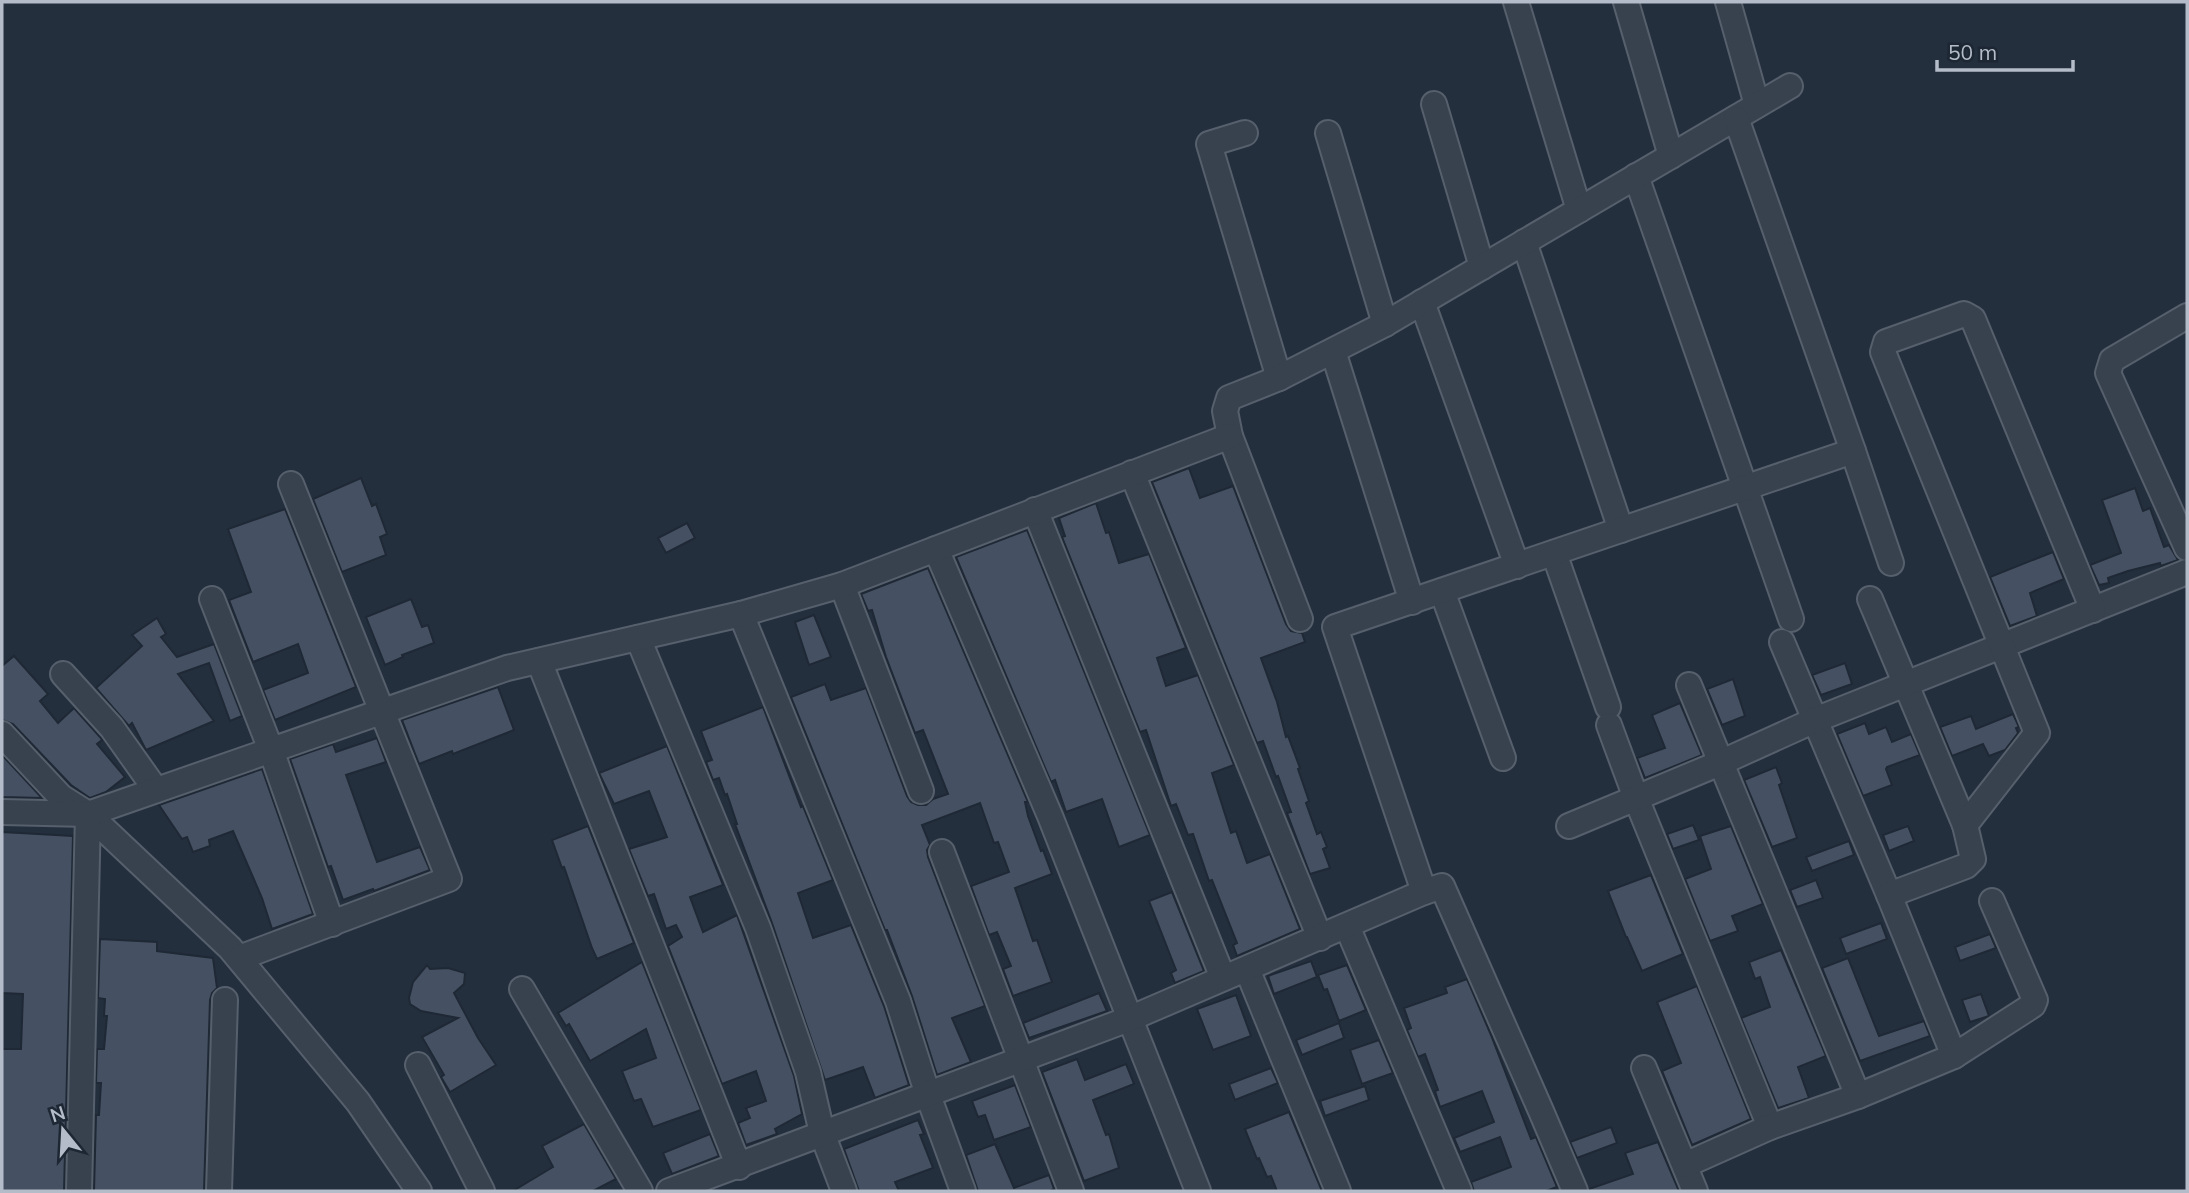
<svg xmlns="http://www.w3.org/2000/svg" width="2189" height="1193" viewBox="0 0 2189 1193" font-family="Mulish,sans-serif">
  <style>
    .building { fill: #455162; stroke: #1f2835; stroke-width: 2 }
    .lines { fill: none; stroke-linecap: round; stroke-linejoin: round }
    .minor-casing { stroke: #565f6c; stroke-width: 28 }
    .minor { stroke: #38414e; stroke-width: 24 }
  </style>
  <rect width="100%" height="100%" fill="#242f3e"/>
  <g class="building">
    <polygon points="1189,468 1200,498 1233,486 1286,624 1291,631 1302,633 1305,642 1261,658 1277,702 1286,737 1288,736 1300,768 1298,769 1309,801 1306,803 1317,834 1321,832 1327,847 1323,849 1330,868 1310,874 1287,813 1291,812 1278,776 1276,777 1263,741 1257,743 1152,482"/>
    <polygon points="361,478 372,506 376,504 387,534 380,537 386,555 342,572 313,499"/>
    <polygon points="2135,488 2143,511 2150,508 2164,547 2169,545 2178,560 2161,566 2160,563 2128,571 2108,578 2109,583 2099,585 2090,565 2121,553 2102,500"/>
    <polygon points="1096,503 1106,533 1109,532 1119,563 1149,554 1186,648 1157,658 1166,686 1198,675 1234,765 1212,773 1231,833 1236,831 1247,863 1270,854 1300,929 1237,956 1233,945 1237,943 1212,880 1209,881 1193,834 1188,835 1176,804 1171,806 1146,730 1140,732 1062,537 1065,536 1059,518"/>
    <polygon points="285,509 356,687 275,720 263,690 308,673 298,644 253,662 229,600 251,592 228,529"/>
    <polygon points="687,523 695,538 666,553 658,538"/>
    <polygon points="1027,530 1150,835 1119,847 1102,799 1066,812 1055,780 1051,782 956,557"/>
    <polygon points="2053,552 2064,579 2030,593 2037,616 2010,626 1990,577"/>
    <polygon points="928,568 1028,802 1025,802 1028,816 1041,851 1043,850 1052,874 1015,888 1033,941 1037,940 1052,982 1013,996 1003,969 1011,966 997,932 989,935 971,886 1009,872 998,842 994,843 980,803 922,825 930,845 927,850 928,857 985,1006 952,1018 971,1062 937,1075 912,996 887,930 885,930 791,697 825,684 831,700 866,688 907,796 911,802 918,805 926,805 933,799 948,794 923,730 915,733 886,657 872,610 868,611 861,594"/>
    <polygon points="411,599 422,627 428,625 434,643 402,655 403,657 385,665 366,617"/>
    <polygon points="814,615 831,657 809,665 795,622"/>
    <polygon points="157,618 166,634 161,637 177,657 214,644 242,716 230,721 209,663 178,674 214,721 146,750 132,723 129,726 96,688 142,646 132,635"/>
    <polygon points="14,656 48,694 40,701 58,723 74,708 100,737 102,740 97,744 125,777 106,792 90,798 71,785 13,724 2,720 2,666"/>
    <polygon points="1845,663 1852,684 1821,695 1812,675"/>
    <polygon points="1733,679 1745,716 1722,725 1707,689"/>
    <polygon points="498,687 514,730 453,754 452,751 419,764 402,720"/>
    <polygon points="1680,703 1702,755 1645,778 1637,758 1665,748 1652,715"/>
    <polygon points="763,707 801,807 803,806 833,880 798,893 813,938 851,925 884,1006 909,1085 875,1098 863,1067 825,1080 772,923 735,824 737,824 727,794 725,795 719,778 713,780 706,762 712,760 701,731"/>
    <polygon points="2013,714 2019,727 2016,728 2018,733 2005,750 1989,756 1983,744 1952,756 1940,727 1971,716 1976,729"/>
    <polygon points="1865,723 1869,734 1886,727 1892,742 1911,734 1920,755 1887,767 1886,769 1892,785 1863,796 1837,734"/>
    <polygon points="377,738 386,762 346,775 377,862 420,847 430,870 374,891 373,889 343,900 331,866 328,867 290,759 333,744 336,752"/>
    <polygon points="667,746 723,885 690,897 703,932 737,915 794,1076 802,1114 775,1129 777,1134 746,1145 738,1123 750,1118 746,1108 766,1101 756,1071 722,1084 668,946 682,937 676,925 666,929 654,894 648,896 629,849 667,837 649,791 614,804 599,773"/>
    <polygon points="2,755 42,798 2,797"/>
    <polygon points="1776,767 1782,783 1779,785 1797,838 1772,847 1744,780"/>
    <polygon points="262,769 313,914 272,929 262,898 233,831 209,840 210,846 193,852 187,837 182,839 159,805"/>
    <polygon points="1693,825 1699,840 1673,849 1667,834"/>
    <polygon points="588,826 634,943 597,959 592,948 564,867 562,868 552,840"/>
    <polygon points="1731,826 1763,904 1732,916 1738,931 1710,941 1685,879 1711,869 1700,836"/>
    <polygon points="1908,826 1914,841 1889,851 1883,835"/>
    <polygon points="2,832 73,836 64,1191 2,1191 2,1049 21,1049 23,994 2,993"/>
    <polygon points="1849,841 1854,855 1812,871 1806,857"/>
    <polygon points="1651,875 1683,954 1642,971 1627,937 1626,937 1608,891"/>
    <polygon points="1816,880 1823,898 1797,907 1790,890"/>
    <polygon points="1172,892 1204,971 1175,983 1171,973 1176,970 1149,901"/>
    <polygon points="1881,923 1887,939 1846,954 1840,938"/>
    <polygon points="1990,934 1996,948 1960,961 1955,947"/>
    <polygon points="100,939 157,942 157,951 213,958 217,988 212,993 210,1000 204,1191 94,1191 96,1115 99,1115 101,1083 96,1083 97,1049 104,1049 107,1016 104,1016 105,999 98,998"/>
    <polygon points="1781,950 1826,1056 1798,1067 1809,1098 1778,1108 1741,1018 1770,1007 1760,977 1755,979 1749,962"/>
    <polygon points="1848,958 1879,1036 1924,1021 1930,1036 1860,1061 1822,968"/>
    <polygon points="1311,961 1317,977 1274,994 1268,976"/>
    <polygon points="642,962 701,1110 653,1127 641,1099 634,1101 622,1071 656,1058 646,1029 590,1061 569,1024 566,1026 558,1013"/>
    <polygon points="427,965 430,969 448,968 465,973 464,984 454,993 478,1038 496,1065 450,1092 441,1077 444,1075 422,1037 458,1018 421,1011 410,1004 409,998 413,982"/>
    <polygon points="1347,965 1366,1010 1339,1021 1327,989 1324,990 1318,975"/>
    <polygon points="1467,979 1491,1035 1531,1139 1536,1137 1557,1187 1546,1191 1474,1191 1471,1182 1511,1167 1500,1137 1460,1152 1454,1138 1494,1122 1482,1091 1440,1107 1435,1091 1438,1090 1425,1054 1418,1057 1407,1030 1411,1028 1404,1008 1447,993 1445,987"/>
    <polygon points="1697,986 1751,1119 1692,1145 1662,1071 1681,1063 1657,1002"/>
    <polygon points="1099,993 1107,1011 1029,1038 1023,1023"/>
    <polygon points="1981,994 1989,1016 1970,1022 1962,1000"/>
    <polygon points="1236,995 1251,1036 1213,1050 1197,1009"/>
    <polygon points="1339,1023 1344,1038 1302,1055 1296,1040"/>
    <polygon points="1379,1040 1393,1073 1362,1084 1350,1050"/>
    <polygon points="1077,1059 1085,1080 1126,1064 1134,1084 1093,1100 1106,1135 1109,1134 1119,1168 1084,1181 1042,1072"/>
    <polygon points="1271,1068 1278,1083 1235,1100 1229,1084"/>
    <polygon points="1015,1085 1031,1127 994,1140 985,1115 978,1117 972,1101"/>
    <polygon points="1365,1086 1369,1100 1325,1116 1320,1101"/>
    <polygon points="1289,1112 1322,1191 1277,1191 1271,1176 1267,1177 1259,1158 1257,1159 1245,1129"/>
    <polygon points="918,1120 924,1134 920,1135 933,1168 895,1182 899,1191 859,1191 844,1149"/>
    <polygon points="584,1124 616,1179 593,1191 513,1191 553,1167 542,1146"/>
    <polygon points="1611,1127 1617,1143 1577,1158 1570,1142"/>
    <polygon points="710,1134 719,1156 672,1174 663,1153"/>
    <polygon points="1658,1142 1679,1191 1590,1191 1589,1189 1633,1174 1625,1153"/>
    <polygon points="995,1144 1014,1188 1049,1175 1054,1189 1050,1191 978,1191 966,1155"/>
  </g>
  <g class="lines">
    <defs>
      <g id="minor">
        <polyline points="1516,2 1579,210"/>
        <polyline points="1626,2 1671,156"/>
        <polyline points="1728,2 1757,105"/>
        <polyline points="1434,104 1482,267"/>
        <polyline points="1245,133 1209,144 1279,378"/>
        <polyline points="1328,133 1385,324"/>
        <polyline points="1636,176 1791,619"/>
        <polyline points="1524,242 1621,530"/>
        <polyline points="1422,302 1517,566"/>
        <polyline points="2187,316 2112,360 2108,373 2187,548"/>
        <polyline points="1333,351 1412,602"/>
        <polyline points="1853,451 1891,563"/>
        <polyline points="1132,473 1320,938"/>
        <polyline points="1035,510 1223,978"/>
        <polyline points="936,549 1050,816 1198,1191"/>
        <polyline points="1554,553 1608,707"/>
        <polyline points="842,585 921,791"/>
        <polyline points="1442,591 1503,758"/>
        <polyline points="212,599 271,750 332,924"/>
        <polyline points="1870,599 1965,825"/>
        <polyline points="741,614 898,1001 928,1095 963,1191"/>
        <polyline points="1300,619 1230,436 1225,411 1229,398 1279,378 1385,324 1790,86"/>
        <polyline points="638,638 758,928 808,1072 822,1133 844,1191"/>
        <polyline points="1782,642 1889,895"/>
        <polyline points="539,661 739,1167"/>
        <polyline points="63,674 112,728 156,790"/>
        <polyline points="1689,685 1858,1096"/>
        <polyline points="1609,725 1636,798 1770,1127"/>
        <polyline points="2,734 61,797 88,814 230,948 358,1102 419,1191"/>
        <polyline points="2,812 88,814 507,668 741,614 842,585 1230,436"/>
        <polyline points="1569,826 1720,763 1815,720 2187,572"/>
        <polyline points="942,852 1071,1191"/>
        <polyline points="1424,892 1335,627 1853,451 1736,118"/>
        <polyline points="1347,926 1459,1191"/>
        <polyline points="239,958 449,879 291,484"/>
        <polyline points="1247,969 1338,1191"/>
        <polyline points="522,989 640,1191"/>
        <polyline points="1954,1056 1889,895 1966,866 1973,859 1965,825 2037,733 1883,352 1886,342 1964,314 1973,319 2093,610"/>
        <polyline points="418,1065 482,1191"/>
        <polyline points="1644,1068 1695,1191"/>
        <polyline points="1685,1165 1770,1127 1858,1096 1954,1056 2033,1005 2035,1000 1992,901"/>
        <polyline points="79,1191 88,814"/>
        <polyline points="219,1191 225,1000"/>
        <polyline points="669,1191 1129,1019 1424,892 1442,886 1541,1111 1575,1191"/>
      </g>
    </defs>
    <use href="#minor" class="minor-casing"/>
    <use href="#minor" class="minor"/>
  </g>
  <rect width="2189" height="1193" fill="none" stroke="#b4bcc9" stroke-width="7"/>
  <g transform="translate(63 1130) rotate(342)" stroke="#1d2633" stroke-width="5" paint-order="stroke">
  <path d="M0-5L12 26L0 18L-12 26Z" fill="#b4bcc9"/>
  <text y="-10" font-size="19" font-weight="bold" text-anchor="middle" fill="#b4bcc9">N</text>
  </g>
  <path d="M1937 60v10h136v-10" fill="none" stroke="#b4bcc9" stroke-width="3.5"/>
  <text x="1948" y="60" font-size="21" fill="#b4bcc9" stroke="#1d2633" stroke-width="5" paint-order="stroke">50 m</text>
</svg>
